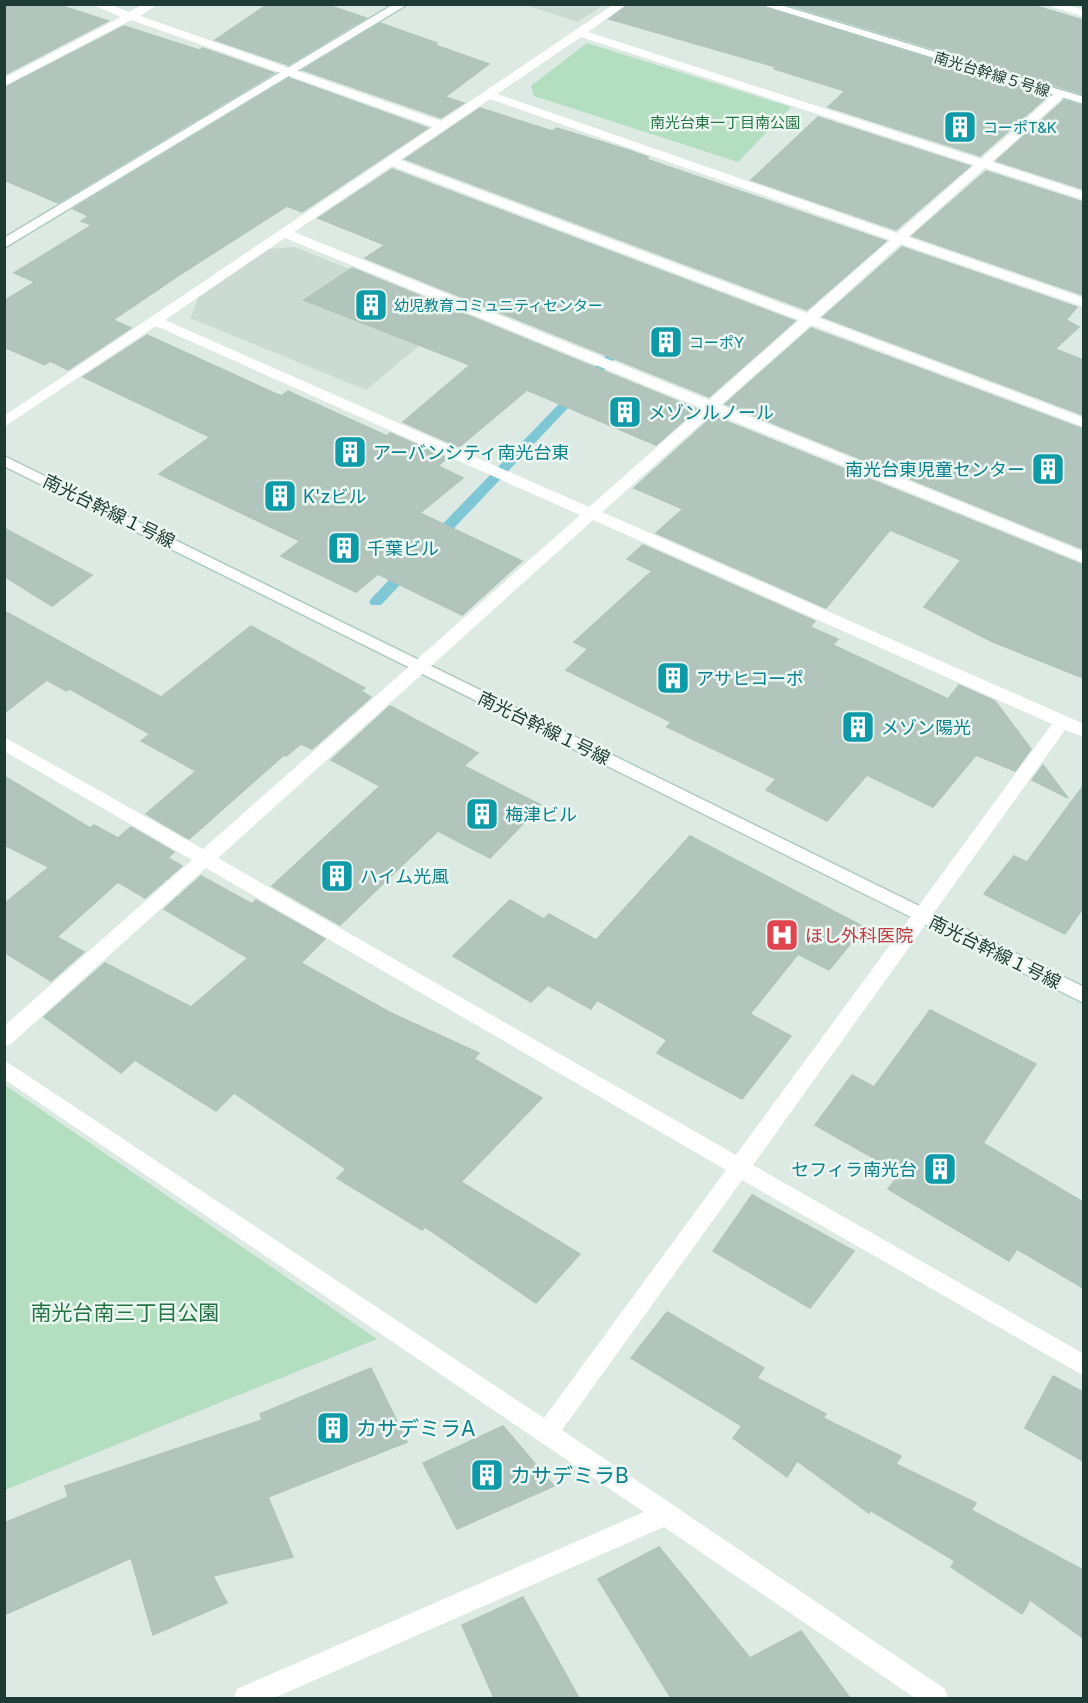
<svg xmlns="http://www.w3.org/2000/svg" width="1088" height="1703" viewBox="0 0 1088 1703" font-family="Inter,'Noto Sans JP',sans-serif">
  <style>
    .built { fill: #cbdad3 }
    .green { fill: #b3debf }
    .lines { fill: none; stroke-linecap: round; stroke-linejoin: round }
    .stream { fill: #7fc7d5; fill-rule: evenodd }
    .building { fill: #b2c5bd; stroke: #afc4bc; stroke-width: 1.5 }
    .secondary-casing { stroke: #afcbc1; stroke-width: 3 }
    .street { fill: #fff; fill-rule: evenodd }
    .secondary { fill: #fff; fill-rule: evenodd }
    .labels { text-anchor: middle; dominant-baseline: central; stroke-width: 5; stroke-linejoin: round; paint-order: stroke }
    .far-street-label { font-size: 15px; fill: #1d3b33; stroke: #edf7f2 }
    .far-park-label { font-size: 15px; fill: #247544; stroke: #edf7f2 }
    .far-culture-label { font-size: 15px; fill: #0d838f; stroke: #edf7f2; text-anchor: start }
    .culture-label { font-size: 18px; fill: #0d838f; stroke: #edf7f2; text-anchor: start }
    .street-label { font-size: 18px; fill: #1d3b33; stroke: #edf7f2 }
    .health-label { font-size: 18px; fill: #be3a42; stroke: #edf7f2; text-anchor: start }
    .near-park-label { font-size: 21px; fill: #247544; stroke: #edf7f2 }
    .near-culture-label { font-size: 21px; fill: #0d838f; stroke: #edf7f2; text-anchor: start }
  </style>
  <rect width="100%" height="100%" fill="#ddeae4"/>
  <g class="built">
    <polygon points="525,5 604,5 578,22"/>
    <polygon points="295,247 440,306 436,332 366,390 190,318 199,296 268,249"/>
  </g>
  <g class="green">
    <polygon points="587,43 791,107 738,162 534,96 531,86"/>
    <polygon points="5,1085 377,1339 5,1490"/>
  </g>
  <g class="lines">
    <g class="stream">
      <polygon points="623,341 629,344 627,346 439,544 429,544 428,541 429,538 619,342"/>
      <polygon points="409,563 414,564 416,567 414,570 381,605 371,605 369,602 371,599 404,564"/>
    </g>
  </g>
  <g class="building">
    <polygon points="4,4 56,4 108,21 4,75"/>
    <polygon points="268,4 325,4 366,18 288,65 215,40"/>
    <polygon points="629,4 757,4 1049,95 980,156 828,107 845,91 774,69 776,67 609,19"/>
    <polygon points="786,4 1029,4 1083,20 1083,94"/>
    <polygon points="380,23 437,43 435,45 489,64 445,97 464,103 441,118 303,70"/>
    <polygon points="124,26 199,50 203,48 274,73 58,203 4,180 4,88"/>
    <polygon points="289,78 428,128 302,212 287,206 187,270 113,320 131,328 68,370 50,361 45,365 4,347 4,301 35,282 14,273 92,225 81,221 89,216 73,209"/>
    <polygon points="1064,100 1083,106 1083,189 996,161"/>
    <polygon points="480,108 552,131 557,128 628,150 648,157 646,159 886,241 807,310 405,159"/>
    <polygon points="818,117 970,166 896,230 751,180"/>
    <polygon points="392,169 795,321 709,397 365,258 385,245 318,218"/>
    <polygon points="986,171 1083,202 1083,295 912,236"/>
    <polygon points="902,247 1077,307 1066,320 1079,327 1055,349 1083,360 1083,415 823,317"/>
    <polygon points="352,268 697,409 656,445 527,390 459,447 403,422 470,365 304,300"/>
    <polygon points="811,328 1083,429 1083,549 725,404"/>
    <polygon points="147,335 281,396 288,391 387,436 390,433 447,458 438,466 463,478 420,513 522,561 462,615 378,574 356,592 281,556 300,541 159,474 210,437 83,377"/>
    <polygon points="713,416 1083,565 1083,678 993,642 924,607 961,560 890,530 826,608 656,533 683,509 634,488"/>
    <polygon points="4,528 92,575 52,606 4,576"/>
    <polygon points="643,545 815,621 810,627 838,639 833,645 948,699 959,685 995,701 1031,749 1015,771 976,755 933,807 867,775 827,821 766,790 776,779 667,727 671,722 566,670 588,649 574,642 652,571 627,559"/>
    <polygon points="4,611 161,697 251,626 365,688 361,691 371,697 312,749 301,744 286,756 284,755 189,839 146,814 196,771 141,741 150,734 70,689 66,691 47,680 4,713"/>
    <polygon points="390,706 478,753 464,766 541,805 490,858 438,831 340,925 272,886 380,786 331,760"/>
    <polygon points="1043,765 1068,798 1032,780"/>
    <polygon points="4,776 90,828 94,825 118,838 131,827 174,852 168,858 182,866 145,898 118,882 57,937 84,952 51,981 4,952 4,904 49,867 4,845"/>
    <polygon points="1083,786 1083,908 1065,934 984,894 1014,856 1027,862"/>
    <polygon points="690,836 864,927 829,970 798,954 750,1014 791,1036 742,1099 657,1053 667,1040 597,1000 591,1009 548,985 531,1002 453,956 510,900 544,919 549,914 596,940"/>
    <polygon points="201,876 252,904 256,900 325,939 301,963 391,1013 479,1053 474,1059 542,1098 461,1182 580,1254 536,1303 425,1227 422,1230 337,1178 346,1169 234,1093 216,1111 135,1060 121,1073 44,1017 105,963 191,1007 248,958 164,909"/>
    <polygon points="930,1010 1036,1064 983,1143 1083,1202 1083,1288 1017,1249 1009,1261 888,1189 900,1173 815,1125 852,1075 874,1087"/>
    <polygon points="752,1195 854,1251 810,1308 713,1251"/>
    <polygon points="667,1312 764,1368 757,1378 826,1414 823,1418 901,1456 896,1464 976,1503 971,1510 1083,1570 1083,1638 1030,1600 1022,1614 951,1567 955,1561 870,1510 869,1513 797,1461 787,1477 733,1438 742,1426 631,1358"/>
    <polygon points="371,1368 407,1442 268,1497 293,1557 213,1576 227,1603 153,1635 131,1558 4,1615 4,1523 68,1497 65,1486 262,1420 260,1414"/>
    <polygon points="1053,1376 1083,1392 1083,1461 1025,1428"/>
    <polygon points="503,1426 554,1486 457,1529 423,1463"/>
    <polygon points="659,1547 750,1658 801,1631 850,1698 671,1698 598,1579"/>
    <polygon points="523,1597 579,1698 494,1698 462,1625"/>
  </g>
  <g class="lines">
    <defs>
      <g id="secondary">
        <polygon points="394,4 408,4 4,248 4,238"/>
        <polygon points="759,4 777,4 1084,97 1084,104"/>
        <polygon points="4,456 1084,987 1084,1003 4,466"/>
      </g>
    </defs>
    <use href="#secondary" class="secondary-casing"/>
    <g class="street">
      <path d="M91,4H108L129,12L144,4H158L140,16L441,121L614,4H627L588,32L981,159L1057,91L1061,90L1067,94L992,162L1084,192V200L985,168L908,237L1084,298V307L901,244L819,318L1084,418V427L811,325L721,405L1084,552V563L713,413L602,512L1084,724V737L1065,730L753,1165L1084,1354V1376L742,1180L562,1430L945,1689L948,1698H915L664,1527L274,1698H234L237,1689L644,1512L4,1079V1060L544,1418L726,1170L206,868L11,1044L4,1046V1026L192,860L4,751V737L203,849L580,515L156,326L4,427V416L433,127L131,20L4,86V78L121,17ZM581,37L974,165L897,233L497,94ZM490,99L890,240L807,313L400,160ZM392,166L799,320L709,400L294,232ZM285,238L701,408L589,507L165,320ZM593,520L1052,724L736,1155L218,858Z"/>
      <polygon points="1044,4 1063,4 1084,10 1084,17"/>
    </g>
    <use href="#secondary" class="secondary"/>
  </g>
  <defs>
    <symbol id="building-square" viewBox="-11 -11 22 22"><rect x="-9" y="-9" width="18" height="18" rx="4" fill="#0f9aa8" stroke="#edf7f2"/><path d="M-4-6H4V6H1V3H-1V6H-4ZM-2.5-4.3h1.7v1.8h-1.7ZM.8-4.3h1.7v1.8H.8ZM-2.5-1h1.7V.8h-1.7ZM.8-1h1.7V.8H.8Z" fill="#fff"/></symbol>
    <symbol id="hospital-square" viewBox="-11 -11 22 22"><rect x="-9" y="-9" width="18" height="18" rx="4" fill="#e0444e" stroke="#edf7f2"/><path d="M-5-5h3v3.5h4V-5h3V5h-3V1.5h-4V5h-3Z" fill="#fff"/></symbol>
  </defs>
  <g fill-rule="evenodd">
    <use href="#building-square" x="941" y="108" width="38" height="38"/>
    <use href="#building-square" x="352" y="286" width="38" height="38"/>
    <use href="#building-square" x="647" y="323" width="38" height="38"/>
    <use href="#building-square" x="606" y="393" width="38" height="38"/>
    <use href="#building-square" x="331" y="433" width="38" height="38"/>
    <use href="#building-square" x="1029" y="450" width="38" height="38"/>
    <use href="#building-square" x="261" y="477" width="38" height="38"/>
    <use href="#building-square" x="325" y="529" width="38" height="38"/>
    <use href="#building-square" x="654" y="659" width="38" height="38"/>
    <use href="#building-square" x="839" y="708" width="38" height="38"/>
    <use href="#building-square" x="463" y="795" width="38" height="38"/>
    <use href="#building-square" x="318" y="857" width="38" height="38"/>
    <use href="#hospital-square" x="763" y="916" width="38" height="38"/>
    <use href="#building-square" x="921" y="1150" width="38" height="38"/>
    <use href="#building-square" x="314" y="1409" width="38" height="38"/>
    <use href="#building-square" x="468" y="1456" width="38" height="38"/>
  </g>
  <g class="labels">
    <g class="far-street-label">
      <text transform="translate(992 74) rotate(17)">南光台幹線５号線</text>
    </g>
    <g class="far-park-label">
      <text x="725" y="122">南光台東一丁目南公園</text>
    </g>
    <g class="far-culture-label">
      <text x="983" y="127">コーポT&amp;K</text>
      <text x="394" y="305">幼児教育コミュニティセンター</text>
      <text x="689" y="342">コーポY</text>
    </g>
    <g class="culture-label">
      <text x="648" y="412">メゾンルノール</text>
      <text x="373" y="452">アーバンシティ南光台東</text>
      <text x="1025" y="469" text-anchor="end">南光台東児童センター</text>
      <text x="303" y="496">K'zビル</text>
      <text x="367" y="548">千葉ビル</text>
      <text x="696" y="678">アサヒコーポ</text>
      <text x="881" y="727">メゾン陽光</text>
      <text x="505" y="814">梅津ビル</text>
      <text x="360" y="876">ハイム光風</text>
      <text x="917" y="1169" text-anchor="end">セフィラ南光台</text>
    </g>
    <g class="street-label">
      <text transform="translate(109 511) rotate(26)">南光台幹線１号線</text>
      <text transform="translate(544 728) rotate(26)">南光台幹線１号線</text>
      <text transform="translate(995 952) rotate(26)">南光台幹線１号線</text>
    </g>
    <g class="health-label">
      <text x="805" y="935">ほし外科医院</text>
    </g>
    <g class="near-park-label">
      <text x="125" y="1312">南光台南三丁目公園</text>
    </g>
    <g class="near-culture-label">
      <text x="356" y="1428">カサデミラA</text>
      <text x="510" y="1475">カサデミラB</text>
    </g>
  </g>
  <rect width="1088" height="1703" fill="none" stroke="#1d3b33" stroke-width="12"/>
</svg>
